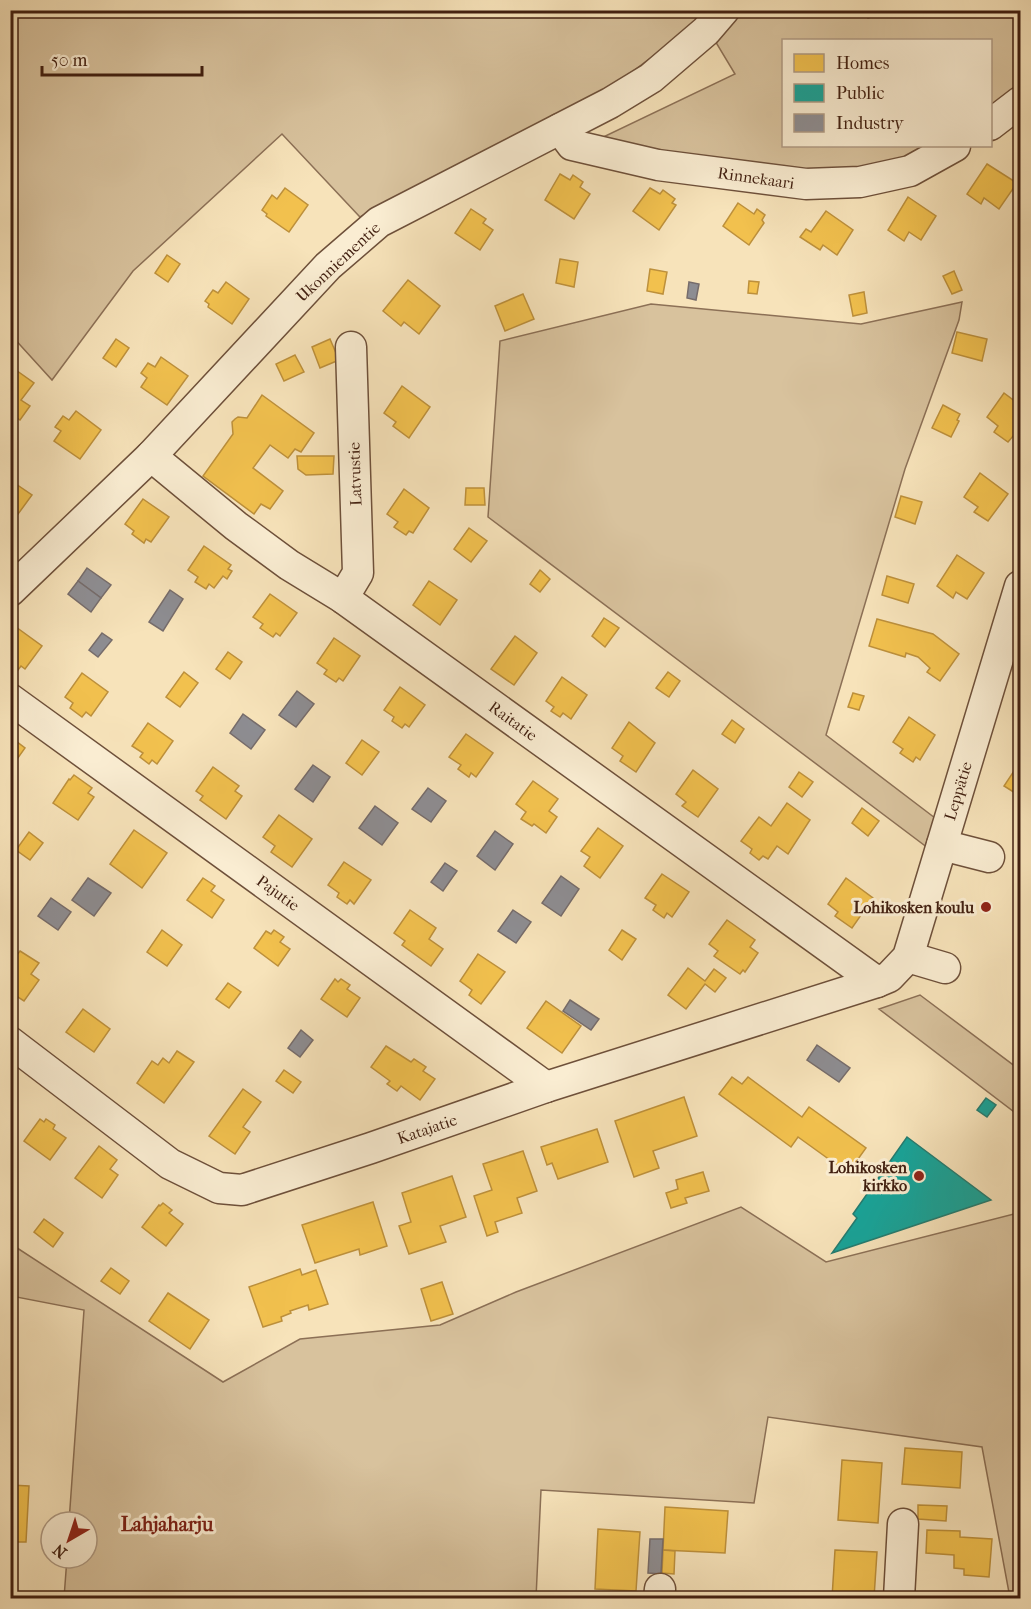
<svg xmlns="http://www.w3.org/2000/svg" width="1031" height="1609" viewBox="0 0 1031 1609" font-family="'IM FELL French Canon',serif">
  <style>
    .green { fill: #d8c29d; stroke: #8c7056; stroke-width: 1.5 }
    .homes { fill: #f2c14e; stroke: #bd903b; stroke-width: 1.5 }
    .public { fill: #17a398; stroke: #247b6f; stroke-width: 1.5 }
    .industry { fill: #8d8d92; stroke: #766c6b; stroke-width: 1.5 }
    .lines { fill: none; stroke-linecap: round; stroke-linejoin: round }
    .minor-casing { stroke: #6e503a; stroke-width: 33 }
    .minor { stroke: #faedd2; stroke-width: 30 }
    .poi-dot { fill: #8f2418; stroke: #faedd2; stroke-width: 2 }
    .labels { text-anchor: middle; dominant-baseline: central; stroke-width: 6; stroke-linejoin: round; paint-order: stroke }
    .street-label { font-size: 16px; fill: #411f10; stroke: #faedd2 }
    .poi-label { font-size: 16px; font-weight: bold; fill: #411f10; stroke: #faedd2; text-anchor: end }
    .quarter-label { font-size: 20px; font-weight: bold; fill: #7a1f14; stroke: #faedd2 }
  </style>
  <rect width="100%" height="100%" fill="#f7e3ba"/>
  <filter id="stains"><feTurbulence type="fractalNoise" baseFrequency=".00333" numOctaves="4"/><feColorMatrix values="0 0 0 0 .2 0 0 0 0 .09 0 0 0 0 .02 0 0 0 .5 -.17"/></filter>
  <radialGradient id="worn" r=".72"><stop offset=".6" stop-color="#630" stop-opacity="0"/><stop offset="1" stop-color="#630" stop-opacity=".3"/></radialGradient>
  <g class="green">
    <polygon points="865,10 868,18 887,11 1020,11 1020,82 991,112 990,40 784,40 784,146 933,146 906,161 859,171 807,173 660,155 597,140 735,74 702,19 616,84 360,217 282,134 133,271 52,380 11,335 11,11"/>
    <polygon points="962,302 959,320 905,469 826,735 935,818 928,848 488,517 500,341 651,304 861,324"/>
    <polygon points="920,995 1020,1070 1020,1598 1010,1598 982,1447 768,1417 754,1503 541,1490 536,1598 11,1598 11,1592 64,1598 67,1558 87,1558 87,1522 69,1522 84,1310 11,1296 11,1244 223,1382 300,1339 440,1325 516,1292 741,1207 826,1262 1018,1213 1018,1115 879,1009"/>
  </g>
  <g class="homes">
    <polygon points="987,164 1017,183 999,209 984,198 981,204 967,194"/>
    <polygon points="560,174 570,180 573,175 583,182 580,187 590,194 574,219 545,200"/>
    <polygon points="285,188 308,205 289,232 266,216 267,214 262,210 272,195 277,199"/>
    <polygon points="650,188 660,194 663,190 675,199 672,203 676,205 659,230 633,211"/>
    <polygon points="908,197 936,216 921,240 909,232 904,241 888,230"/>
    <polygon points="738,203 754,214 757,209 765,215 762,220 764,223 749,245 723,226"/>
    <polygon points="471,209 486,219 483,223 493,230 480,250 455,233"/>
    <polygon points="826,211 853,230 837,255 823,245 820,250 800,237 806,229 811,232"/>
    <polygon points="167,255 180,264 168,282 155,273"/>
    <polygon points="560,259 578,262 574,287 556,283"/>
    <polygon points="650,269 667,272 663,294 647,291"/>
    <polygon points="954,271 962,290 952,294 943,276"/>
    <polygon points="408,280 440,306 419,334 404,322 401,326 383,311"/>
    <polygon points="749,281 759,282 757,294 748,293"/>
    <polygon points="226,282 249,299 232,324 208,307 209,304 205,301 213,290 218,293"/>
    <polygon points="864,292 867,313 853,316 849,295"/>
    <polygon points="523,294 534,319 505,331 495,306"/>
    <polygon points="957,332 987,339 982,361 952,353"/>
    <polygon points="116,339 129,348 116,367 103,358"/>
    <polygon points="330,339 339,360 320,368 312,347"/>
    <polygon points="295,355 304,372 284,381 276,364"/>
    <polygon points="161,357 188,376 167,405 141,387 147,378 141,373 148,363 155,367"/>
    <polygon points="13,368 34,383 21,400 30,406 20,420 10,413 10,371"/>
    <polygon points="402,386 430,407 409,438 393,426 396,422 384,413"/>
    <polygon points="1004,393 1020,405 1020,428 1008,442 994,432 998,426 987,417"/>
    <polygon points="262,395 314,433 301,452 295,449 288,458 270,445 253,468 283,491 270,509 261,504 254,514 203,476 233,434 232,422 235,419 238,417 247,418"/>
    <polygon points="943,405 960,414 957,420 959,421 951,437 932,428"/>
    <polygon points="76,411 101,430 80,459 54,441 61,431 55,427 63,416 69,420"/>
    <polygon points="297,456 334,456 333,474 306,475 298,469"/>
    <polygon points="980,473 1008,494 988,521 974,512 978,507 964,497"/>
    <polygon points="10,480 32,495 10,525"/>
    <polygon points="466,488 484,488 485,505 465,505"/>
    <polygon points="404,489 429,508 413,533 409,531 406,535 394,527 398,522 387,514"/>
    <polygon points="901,496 922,502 915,524 895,517"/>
    <polygon points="143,499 169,517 151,542 146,539 144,543 132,534 134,531 125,524"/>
    <polygon points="469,528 487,541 471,562 454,549"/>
    <polygon points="204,546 231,565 228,569 232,571 227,579 223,576 214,588 209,584 206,589 195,582 198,577 188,570"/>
    <polygon points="957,555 984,573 967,599 956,592 953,598 937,586"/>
    <polygon points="540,570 550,579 540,592 530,584"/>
    <polygon points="887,576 914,584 908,603 882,595"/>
    <polygon points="429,581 457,600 440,625 413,605"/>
    <polygon points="270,594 297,613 280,636 276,633 273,637 260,628 263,624 253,617"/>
    <polygon points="604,618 619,628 605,647 592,636"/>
    <polygon points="877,619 933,634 959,654 940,681 927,672 930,668 918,657 906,653 905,657 869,646"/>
    <polygon points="16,627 42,646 25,669 21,666 18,670 10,665 10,635"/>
    <polygon points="515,636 537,653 514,685 491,669"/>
    <polygon points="334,638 360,656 343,681 339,678 336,682 324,674 327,670 317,663"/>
    <polygon points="228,652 242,662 230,679 216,669"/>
    <polygon points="184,672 198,683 180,707 166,697"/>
    <polygon points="668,672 680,681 669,697 656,688"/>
    <polygon points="82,673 108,692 91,716 86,712 82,717 70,708 73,703 65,697"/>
    <polygon points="562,677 587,695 571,719 563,713 560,717 551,711 554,707 546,701"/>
    <polygon points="400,687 425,705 409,727 405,724 402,728 392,721 394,717 384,710"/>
    <polygon points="853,693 864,696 859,710 848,707"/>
    <polygon points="909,717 935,735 920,760 916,757 913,762 900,753 903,749 893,742"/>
    <polygon points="732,720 744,729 735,743 722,734"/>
    <polygon points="629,722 655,743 636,772 620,761 623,756 612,748"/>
    <polygon points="148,723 173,741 157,764 152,760 149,764 140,757 143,753 132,746"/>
    <polygon points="10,731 15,734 12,738 25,748 10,769"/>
    <polygon points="466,734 493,753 476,777 471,773 469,777 458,769 461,765 449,757"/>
    <polygon points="362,740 379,752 362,775 346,763"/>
    <polygon points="1018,765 1020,766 1020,796 1004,786"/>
    <polygon points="213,767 239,786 235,791 242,796 226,819 200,800 203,796 196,791"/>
    <polygon points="693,770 718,789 698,817 682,806 686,802 676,794"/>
    <polygon points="799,772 813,782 802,797 789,787"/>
    <polygon points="74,775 92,788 88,793 94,797 78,820 53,803 69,779 70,780"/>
    <polygon points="533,781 558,799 549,811 557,817 546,833 534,824 532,826 521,819 526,812 516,804"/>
    <polygon points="787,803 810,820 788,854 777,846 768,859 763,856 759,860 750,853 752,849 741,841 759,817 771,826"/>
    <polygon points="862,808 879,821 868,836 852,823"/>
    <polygon points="279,815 312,839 292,867 271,852 275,846 263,837"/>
    <polygon points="598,828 623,846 600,878 584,866 590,857 581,851"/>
    <polygon points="134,830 167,853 142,888 110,864"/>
    <polygon points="29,832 43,843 30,860 16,850"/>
    <polygon points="344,862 371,880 354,904 350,900 347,904 337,897 339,893 328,885"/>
    <polygon points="662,874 689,892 672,917 667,913 664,918 653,910 656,905 645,898"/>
    <polygon points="203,878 215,886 211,891 224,900 212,918 187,900"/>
    <polygon points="846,878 873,898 852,928 835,916 838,912 828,904"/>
    <polygon points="410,910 436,928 429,939 443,949 431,966 402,945 405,941 394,933"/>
    <polygon points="727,920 755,940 750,947 758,953 745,972 743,970 740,974 714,956 718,951 709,944"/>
    <polygon points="162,930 182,945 167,966 147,952"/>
    <polygon points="274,930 284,937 280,942 290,949 278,966 254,948 266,931 271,934"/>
    <polygon points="622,930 636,939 622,960 609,950"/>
    <polygon points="20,951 39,963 31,974 39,980 24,1001 10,992 10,964"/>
    <polygon points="478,954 505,972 481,1004 469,995 472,990 460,981"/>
    <polygon points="688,968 705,981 714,969 726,978 715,992 705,984 686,1009 668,995"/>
    <polygon points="335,979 338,982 341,979 350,985 347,989 360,998 347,1017 321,999"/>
    <polygon points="228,983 241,992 229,1008 216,999"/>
    <polygon points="546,1001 581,1026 562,1053 527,1028"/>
    <polygon points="83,1009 110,1029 94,1052 66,1032"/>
    <polygon points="386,1046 411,1062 414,1059 426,1067 423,1071 435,1079 420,1100 401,1086 397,1091 387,1084 390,1081 371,1067"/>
    <polygon points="177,1051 194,1062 164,1103 137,1083 152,1061 158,1065 163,1058 169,1063"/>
    <polygon points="284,1070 301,1082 293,1093 276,1081"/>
    <polygon points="732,1077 742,1084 748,1077 802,1117 809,1107 866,1148 848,1173 798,1137 791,1147 719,1094"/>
    <polygon points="243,1089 261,1102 243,1127 250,1132 235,1154 209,1136"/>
    <polygon points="684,1097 697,1136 653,1151 659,1168 634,1177 615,1121"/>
    <polygon points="40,1119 44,1122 46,1119 55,1125 53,1129 66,1138 50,1160 24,1141"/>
    <polygon points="597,1129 608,1162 558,1179 552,1163 547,1165 541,1147"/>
    <polygon points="99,1146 117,1160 110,1169 118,1175 102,1198 75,1178"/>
    <polygon points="523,1151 537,1191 517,1198 522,1213 495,1222 498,1232 487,1236 474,1196 492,1190 483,1164"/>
    <polygon points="703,1172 709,1191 685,1198 687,1203 671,1208 666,1193 678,1189 676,1180"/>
    <polygon points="452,1176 466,1217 440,1226 446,1242 409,1254 399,1226 411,1222 402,1193"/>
    <polygon points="373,1202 387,1246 360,1255 359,1249 315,1263 302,1225"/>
    <polygon points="163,1203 172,1210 169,1213 183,1224 166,1246 142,1227 159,1205 160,1206"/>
    <polygon points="44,1219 63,1233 53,1247 34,1232"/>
    <polygon points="111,1268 129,1281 120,1294 101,1281"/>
    <polygon points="300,1269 302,1275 316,1270 328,1304 309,1310 308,1305 290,1311 291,1313 281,1317 282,1321 263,1327 249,1287"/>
    <polygon points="442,1282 453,1314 431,1321 421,1289"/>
    <polygon points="168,1293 209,1320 190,1349 149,1321"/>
    <polygon points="905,1448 962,1452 960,1488 902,1484"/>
    <polygon points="842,1460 882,1463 878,1523 838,1520"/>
    <polygon points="10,1485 29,1486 26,1542 10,1542"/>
    <polygon points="918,1505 947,1506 946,1521 918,1519"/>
    <polygon points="665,1507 728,1511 725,1553 663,1550"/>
    <polygon points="598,1529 640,1532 636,1591 595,1589"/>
    <polygon points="927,1530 960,1531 960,1537 992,1539 989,1577 964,1575 964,1569 954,1568 954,1555 926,1553"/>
    <polygon points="663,1550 675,1551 674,1574 662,1573"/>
    <polygon points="835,1550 877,1552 874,1598 832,1598"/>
    <polygon points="685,1592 727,1593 727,1598 684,1598"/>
    <polygon points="983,1592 1002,1593 1002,1598 971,1598 971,1596 982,1596"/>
  </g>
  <g class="public">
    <polygon points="986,1098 996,1105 987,1117 977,1110"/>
    <polygon points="907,1137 991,1200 832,1253 857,1218 853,1214"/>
  </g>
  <g class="industry">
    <polygon points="689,282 699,284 696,300 687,298"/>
    <polygon points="87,568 111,585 101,598 78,581"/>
    <polygon points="78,581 101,598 91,612 68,594"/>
    <polygon points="170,590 183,599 163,631 149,622"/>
    <polygon points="102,633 112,640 98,657 89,650"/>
    <polygon points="297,691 314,704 296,727 279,715"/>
    <polygon points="243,714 265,730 251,749 230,733"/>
    <polygon points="313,765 330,777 313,802 295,789"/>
    <polygon points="428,788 446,801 431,822 412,809"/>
    <polygon points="375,806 398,823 382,845 359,828"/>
    <polygon points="495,831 513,844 495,870 477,856"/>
    <polygon points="445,863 457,871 443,891 431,882"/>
    <polygon points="561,876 579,889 561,916 542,903"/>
    <polygon points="88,878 111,893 94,916 72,900"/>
    <polygon points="51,898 71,912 58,930 38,916"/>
    <polygon points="513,910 531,922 516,943 498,931"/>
    <polygon points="570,1000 599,1019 591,1030 563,1011"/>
    <polygon points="301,1030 313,1040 300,1057 288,1048"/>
    <polygon points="817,1045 850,1068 839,1082 807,1060"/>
    <polygon points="650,1539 663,1539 661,1574 648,1573"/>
  </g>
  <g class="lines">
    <defs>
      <g id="minor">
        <polyline points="990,125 1020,102"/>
        <polyline points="560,129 572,145 658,165 806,184 860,182 910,171 955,146"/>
        <polyline points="151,456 236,526 289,565 343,598 877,982"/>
        <polyline points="10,591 151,456 328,266 379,222 610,103 651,78 706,31 724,10"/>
        <polyline points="343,598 358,573 351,347"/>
        <polyline points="10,699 546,1087"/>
        <polyline points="942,845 989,857"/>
        <polyline points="908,957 945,968"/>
        <polyline points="10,1042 170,1164 219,1188 242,1190 371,1148 546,1087 877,982 889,977 908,957 1020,586"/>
        <polyline points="659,1598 660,1589"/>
        <polyline points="899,1598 903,1524"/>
      </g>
    </defs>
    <use href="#minor" class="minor-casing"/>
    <use href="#minor" class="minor"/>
  </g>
  <g class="poi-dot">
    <circle cx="986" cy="907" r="6"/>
    <circle cx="919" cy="1176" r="6"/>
  </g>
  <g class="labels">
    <g class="street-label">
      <text transform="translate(756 178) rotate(8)">Rinnekaari</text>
      <text transform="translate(338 262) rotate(-43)">Ukonniementie</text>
      <text transform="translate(355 474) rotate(-92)">Latvustie</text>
      <text transform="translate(513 721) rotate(36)">Raitatie</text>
      <text transform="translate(958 791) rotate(-73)">Leppätie</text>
      <text transform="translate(278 893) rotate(36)">Pajutie</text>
      <text transform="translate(427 1129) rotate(-19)">Katajatie</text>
    </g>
    <g class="poi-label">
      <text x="974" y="907">Lohikosken koulu</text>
      <text x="907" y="1167">Lohikosken<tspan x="907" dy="18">kirkko</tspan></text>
    </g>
    <g class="quarter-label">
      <text x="167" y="1524">Lahjaharju</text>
    </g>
  </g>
  <rect width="1031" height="1609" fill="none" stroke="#f7e3ba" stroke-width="36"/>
  <rect x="12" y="12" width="1007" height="1585" fill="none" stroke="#411f10" stroke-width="3"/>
  <rect x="18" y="18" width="995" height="1573" fill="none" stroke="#411f10" stroke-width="1.5"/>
  <rect x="782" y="39" width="210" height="108" fill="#faedd2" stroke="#b09b84" stroke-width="1.5"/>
  <rect x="794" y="54" width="30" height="18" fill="#f2c14e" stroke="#b09b84" stroke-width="1.5"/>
  <text x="836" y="69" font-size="18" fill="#411f10">Homes</text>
  <rect x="794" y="84" width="30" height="18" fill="#17a398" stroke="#b09b84" stroke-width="1.5"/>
  <text x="836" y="99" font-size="18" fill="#411f10">Public</text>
  <rect x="794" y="114" width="30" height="18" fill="#8d8d92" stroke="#b09b84" stroke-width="1.5"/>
  <text x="836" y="129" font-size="18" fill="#411f10">Industry</text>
  <g transform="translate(69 1540) rotate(219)"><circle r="28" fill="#faedd2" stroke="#b09b84" stroke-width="1.5"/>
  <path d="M0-4.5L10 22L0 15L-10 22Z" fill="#8f2418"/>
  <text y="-9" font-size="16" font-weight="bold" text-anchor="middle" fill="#411f10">N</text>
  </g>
  <path d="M42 66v9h160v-9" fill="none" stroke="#411f10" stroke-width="3"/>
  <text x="51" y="66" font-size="18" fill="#411f10" stroke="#faedd2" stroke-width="4.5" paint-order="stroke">50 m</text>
  <rect width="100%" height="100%" filter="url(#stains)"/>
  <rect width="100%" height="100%" fill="url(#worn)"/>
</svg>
